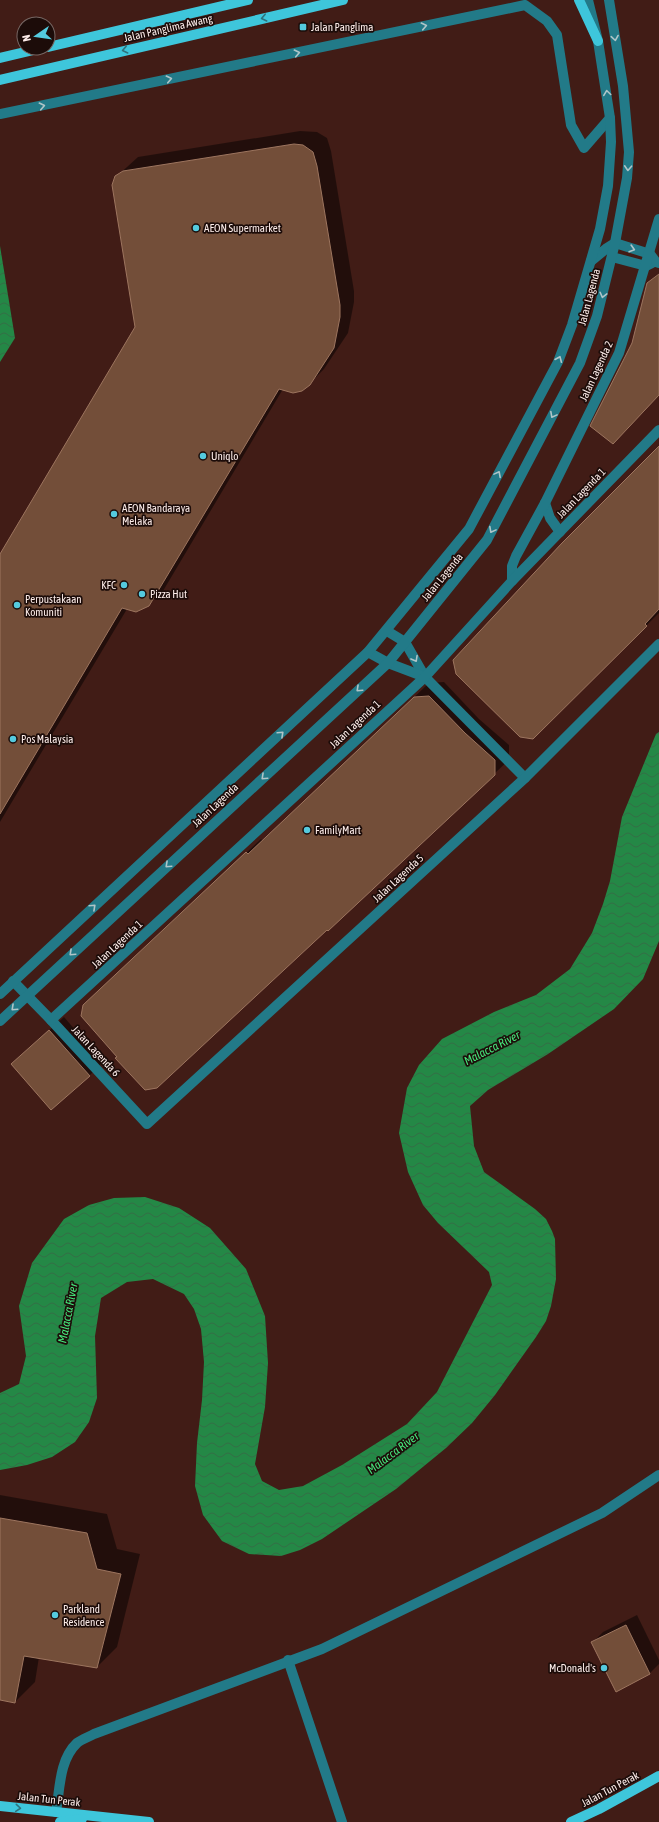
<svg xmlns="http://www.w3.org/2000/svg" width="659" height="1822" viewBox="0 0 659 1822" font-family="'Asap Condensed',sans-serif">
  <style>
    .water { fill: url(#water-waves) }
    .shadow { fill: #0007 }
    .building { fill: #734e39; stroke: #9d755f }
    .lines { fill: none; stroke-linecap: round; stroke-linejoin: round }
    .minor { stroke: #227a88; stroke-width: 10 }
    .primary { stroke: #3ec6db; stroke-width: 10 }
    .oneway { stroke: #2f727c }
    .oneway2 { stroke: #b0c5c8 }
    .poi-dot { fill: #54cade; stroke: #1c0c09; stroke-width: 1.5 }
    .labels { text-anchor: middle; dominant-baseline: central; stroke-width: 3.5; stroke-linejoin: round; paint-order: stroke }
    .poi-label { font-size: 11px; fill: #fdedea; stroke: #1c0c09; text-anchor: start }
    .street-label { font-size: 11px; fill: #fdedea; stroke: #1c0c09 }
    .water-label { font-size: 12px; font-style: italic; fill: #46e77c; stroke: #1c0c09 }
  </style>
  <defs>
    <pattern id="water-waves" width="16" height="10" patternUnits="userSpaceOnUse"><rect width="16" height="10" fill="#248846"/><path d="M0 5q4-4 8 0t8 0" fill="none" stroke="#346e46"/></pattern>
  </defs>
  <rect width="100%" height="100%" fill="#411c16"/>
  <g class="water">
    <polygon points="0,246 15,338 0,362"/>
    <polygon points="659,732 659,941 643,979 614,1009 548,1054 488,1090 470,1106 474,1146 484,1172 535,1209 546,1219 552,1231 555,1239 556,1279 551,1306 546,1321 536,1337 495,1395 472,1423 446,1448 396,1489 322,1539 300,1550 281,1556 249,1554 222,1541 203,1515 195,1486 197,1443 202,1400 204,1362 201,1329 194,1309 184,1294 153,1279 127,1282 101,1298 95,1336 97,1398 89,1422 75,1442 52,1457 27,1465 0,1470 0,1393 19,1384 26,1356 19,1306 32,1263 64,1219 89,1205 114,1198 145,1197 179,1208 210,1228 246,1269 265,1316 268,1363 265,1407 255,1464 262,1481 279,1490 303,1486 342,1465 407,1424 437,1392 492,1285 489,1272 438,1223 423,1205 408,1172 399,1133 407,1088 419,1065 442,1039 494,1012 536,995 570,969 592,933 603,904 610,881 622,817 656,734"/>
  </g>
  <g class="shadow">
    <polygon points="300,131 317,132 327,138 331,151 354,291 354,302 348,333 324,369 309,384 283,389 163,591 148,605 127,609 0,822 0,556 136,327 116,177 138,157"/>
    <polygon points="659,447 659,613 533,738"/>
    <polygon points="444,682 479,719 509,745 509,760 327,929 118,1057 98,991 261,839 263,841 429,683"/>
    <polygon points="64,1017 103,1062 89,1076 12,1064"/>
    <polygon points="0,1495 107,1514 117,1549 140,1554 117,1647 97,1667 39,1657 35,1682 15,1702 0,1699"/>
    <polygon points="637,1615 659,1660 659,1664 650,1673 616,1690 592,1643 603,1632"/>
  </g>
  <g class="building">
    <polygon points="294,144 303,145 313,152 317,166 340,305 340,317 334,348 310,385 302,391 293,393 279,389 149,606 136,612 122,608 0,814 0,554 135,327 112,185 115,176 123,171"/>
    <polygon points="659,274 659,395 613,444 590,426 632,343 647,283"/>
    <polygon points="659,446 659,609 645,624 647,626 533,739 520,737 456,674 453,660 562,543"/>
    <polygon points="429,696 465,733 495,760 495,775 328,931 327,930 157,1088 145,1090 115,1058 117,1057 81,1016 83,1005 246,852 248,854 414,697"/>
    <polygon points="49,1030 90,1076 51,1110 11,1064"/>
    <polygon points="0,1518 87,1533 97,1569 121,1574 97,1668 24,1656 15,1703 0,1700"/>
    <polygon points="626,1625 650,1674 616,1692 591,1642"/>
  </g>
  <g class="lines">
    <g class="minor">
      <polyline points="0,114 525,5 547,21 557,35 571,125 584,148 610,118"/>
      <polyline points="612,257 646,266 652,263"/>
      <polyline points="591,261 607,248 615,243 650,254 656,262 659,263"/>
      <polyline points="545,503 550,518 560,532"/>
      <polyline points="512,581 512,566 516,556 545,503 619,353 659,219"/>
      <polyline points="387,631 405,642 425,677 525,778"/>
      <polyline points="368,652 388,663 425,677"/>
      <polyline points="13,981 51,1020 147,1124 525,778 659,644"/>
      <polyline points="0,994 368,652 469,529 558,362 572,325 600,229 608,186 611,142 610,118 598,41 588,0"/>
      <polyline points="51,1020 425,677 512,581 659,430"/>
      <polyline points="0,1021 388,663 487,540 580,363 597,316 615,243 627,178 629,152 623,86 609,0"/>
      <polyline points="288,1660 342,1822"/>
      <path d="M56,1812C60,1789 59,1760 77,1743C82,1739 89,1737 94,1734L322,1649L602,1513L659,1475"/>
    </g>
    <g class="primary">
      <polyline points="579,0 598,41"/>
      <polyline points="48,47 248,0"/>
      <polyline points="0,58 42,48"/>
      <polyline points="0,80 343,0"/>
      <polyline points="0,1806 149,1822"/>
      <polyline points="60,1822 82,1819"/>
      <polyline points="571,1822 599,1809 659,1776"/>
    </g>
  </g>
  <defs><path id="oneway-chevron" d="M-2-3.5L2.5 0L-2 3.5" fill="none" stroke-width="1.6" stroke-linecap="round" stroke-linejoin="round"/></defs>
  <g class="oneway">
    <use href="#oneway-chevron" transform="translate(264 18) rotate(167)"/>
    <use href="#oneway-chevron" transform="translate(125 50) rotate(167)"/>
    <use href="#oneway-chevron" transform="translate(18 1808) rotate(5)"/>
  </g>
  <g class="oneway2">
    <use href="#oneway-chevron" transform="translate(424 26) rotate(-12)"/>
    <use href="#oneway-chevron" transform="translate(615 38) rotate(81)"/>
    <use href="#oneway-chevron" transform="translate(297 53) rotate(-12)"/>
    <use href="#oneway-chevron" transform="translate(169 79) rotate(-12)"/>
    <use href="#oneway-chevron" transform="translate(607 93) rotate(-98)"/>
    <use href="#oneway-chevron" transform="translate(42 106) rotate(-12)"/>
    <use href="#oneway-chevron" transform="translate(628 168) rotate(93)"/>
    <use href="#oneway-chevron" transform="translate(632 249) rotate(17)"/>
    <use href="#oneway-chevron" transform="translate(603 295) rotate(104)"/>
    <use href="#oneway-chevron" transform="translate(559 359) rotate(-67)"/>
    <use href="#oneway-chevron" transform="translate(553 415) rotate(118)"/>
    <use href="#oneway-chevron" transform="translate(498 474) rotate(-62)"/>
    <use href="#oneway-chevron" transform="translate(492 530) rotate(118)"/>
    <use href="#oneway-chevron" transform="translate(415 659) rotate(61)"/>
    <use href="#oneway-chevron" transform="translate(359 689) rotate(137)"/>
    <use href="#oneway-chevron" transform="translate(281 734) rotate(-43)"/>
    <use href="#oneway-chevron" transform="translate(264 777) rotate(137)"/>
    <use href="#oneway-chevron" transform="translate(168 865) rotate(137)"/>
    <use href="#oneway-chevron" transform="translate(93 907) rotate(-43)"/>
    <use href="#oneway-chevron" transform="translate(72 953) rotate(137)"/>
    <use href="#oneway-chevron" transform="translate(14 1008) rotate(137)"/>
  </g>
  <g class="poi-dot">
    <rect x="299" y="23" width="8" height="8" rx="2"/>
    <circle cx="196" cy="228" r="4"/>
    <circle cx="203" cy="456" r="4"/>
    <circle cx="114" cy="514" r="4"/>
    <circle cx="124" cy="585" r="4"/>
    <circle cx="142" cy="594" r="4"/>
    <circle cx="17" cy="605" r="4"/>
    <circle cx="13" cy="739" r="4"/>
    <circle cx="307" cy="830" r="4"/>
    <circle cx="55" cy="1615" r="4"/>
    <circle cx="604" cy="1668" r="4"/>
  </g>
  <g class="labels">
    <g class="poi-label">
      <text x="311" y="27">Jalan Panglima</text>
      <text x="204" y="228">AEON Supermarket</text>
      <text x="211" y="456">Uniqlo</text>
      <text x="122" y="508">AEON Bandaraya<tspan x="122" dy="13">Melaka</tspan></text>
      <text x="116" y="585" text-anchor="end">KFC</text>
      <text x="150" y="594">Pizza Hut</text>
      <text x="25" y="599">Perpustakaan<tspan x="25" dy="13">Komuniti</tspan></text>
      <text x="21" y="739">Pos Malaysia</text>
      <text x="315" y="830">FamilyMart</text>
      <text x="63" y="1609">Parkland<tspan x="63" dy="13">Residence</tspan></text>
      <text x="596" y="1668" text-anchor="end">McDonald's</text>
    </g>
    <g class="street-label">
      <text transform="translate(168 28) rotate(-13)">Jalan Panglima Awang</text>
      <text transform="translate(589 297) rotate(-75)">Jalan Lagenda</text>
      <text transform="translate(596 371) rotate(-65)">Jalan Lagenda 2</text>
      <text transform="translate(581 493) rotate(-46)">Jalan Lagenda 1</text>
      <text transform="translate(442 577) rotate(-51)">Jalan Lagenda</text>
      <text transform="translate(355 724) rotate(-43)">Jalan Lagenda 1</text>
      <text transform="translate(215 805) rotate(-43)">Jalan Lagenda</text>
      <text transform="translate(398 878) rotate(-43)">Jalan Lagenda 5</text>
      <text transform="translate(117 944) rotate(-43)">Jalan Lagenda 1</text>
      <text transform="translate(96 1051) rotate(47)">Jalan Lagenda 6</text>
      <text transform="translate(610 1789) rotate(-28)">Jalan Tun Perak</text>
      <text transform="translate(49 1799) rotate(6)">Jalan Tun Perak</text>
    </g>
    <g class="water-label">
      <text transform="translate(492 1048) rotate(-27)">Malacca River</text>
      <text transform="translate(68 1313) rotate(-79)">Malacca River</text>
      <text transform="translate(393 1453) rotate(-37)">Malacca River</text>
    </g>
  </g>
  <g transform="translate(36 36) rotate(257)"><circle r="19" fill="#1c0c09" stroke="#766663"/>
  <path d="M0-3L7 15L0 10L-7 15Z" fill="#54cade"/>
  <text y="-6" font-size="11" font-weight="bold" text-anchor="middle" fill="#fdedea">N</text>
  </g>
</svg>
